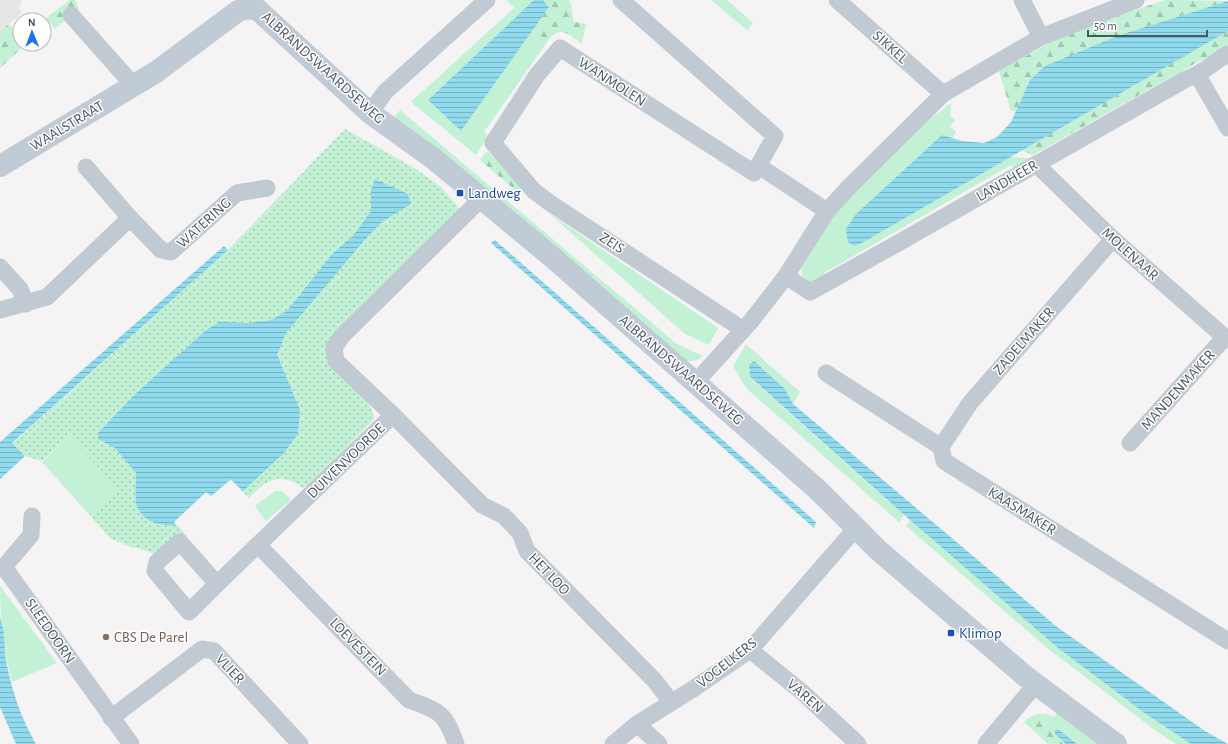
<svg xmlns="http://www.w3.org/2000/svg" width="1228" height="744" viewBox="0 0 1228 744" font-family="'Alegreya Sans',sans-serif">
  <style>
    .education { fill: #e6e4e5 }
    .grass { fill: #c3f1d5 }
    .forest { fill: url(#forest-firs) }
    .park { fill: url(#park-dots) }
    .water { fill: url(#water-rules) }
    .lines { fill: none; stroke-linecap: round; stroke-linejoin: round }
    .street { stroke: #c1cad2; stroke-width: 17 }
    .secondary { stroke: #c1cbd6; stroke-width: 22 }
    .transit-dot { fill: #1a4fb4; stroke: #fff; stroke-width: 1.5 }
    .education-dot { fill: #8d6e63; stroke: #fff; stroke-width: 1.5 }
    .labels { text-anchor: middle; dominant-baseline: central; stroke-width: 3; stroke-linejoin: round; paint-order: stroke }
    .street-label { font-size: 15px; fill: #4a5661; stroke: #fff }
    .transit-label { font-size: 15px; fill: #164399; stroke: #fff; text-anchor: start }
    .education-label { font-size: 15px; fill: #785e54; stroke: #fff; text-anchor: start }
  </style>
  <defs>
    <pattern id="forest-firs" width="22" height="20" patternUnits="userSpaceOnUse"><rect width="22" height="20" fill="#c3f1d5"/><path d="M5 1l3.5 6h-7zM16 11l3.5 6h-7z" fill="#a0c6b0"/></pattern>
    <pattern id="park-dots" width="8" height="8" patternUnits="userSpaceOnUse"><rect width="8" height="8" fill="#c3f1d5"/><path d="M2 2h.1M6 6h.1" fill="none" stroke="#a0c6b0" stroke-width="1.8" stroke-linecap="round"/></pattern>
    <pattern id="water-rules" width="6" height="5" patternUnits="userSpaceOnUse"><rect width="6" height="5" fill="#90daee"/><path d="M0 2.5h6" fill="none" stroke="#78b4c4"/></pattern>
  </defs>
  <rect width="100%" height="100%" fill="#f5f3f3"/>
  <polygon class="education" points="0,0 21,0 22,2 18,8 22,13 0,32"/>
  <g class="grass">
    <polygon points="507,0 534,0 428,100 461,131 529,34 545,45 484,132 488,136 476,155 411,102 514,8"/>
    <polygon points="711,0 727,0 753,23 747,30"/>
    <path d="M951,103L950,116L955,120L950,127L956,131L953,138L942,135L854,246L862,243L1010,157L1027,158L1031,162L1014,170L1011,165L824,273L826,277L810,283C801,278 801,272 802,263L836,208L917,129Z"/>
    <polygon points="400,110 677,344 703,356 696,361 683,361 394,117"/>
    <polygon points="550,214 718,328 709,345 685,334"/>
    <polygon points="746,344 800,392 793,404 785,389 754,361 749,365 750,378 904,515 899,522 746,388 733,366"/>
    <polygon points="70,436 163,526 177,526 187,536 177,536 133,548 110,538 42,462"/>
    <polygon points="275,491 282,491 291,500 266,521 255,506"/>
    <polygon points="910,520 1058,648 1143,712 1191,744 1176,744 1156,731 1046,647 906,526"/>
    <path d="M0,586L57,663L12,682C4,651 0,618 0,586Z"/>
    <polygon points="1057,713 1102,744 1077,744 1058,729 1054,732 1055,734 1037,714 1046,714 1054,717"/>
  </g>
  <g class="forest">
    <polygon points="70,0 75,0 79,8 55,29 50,22 44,28 43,20"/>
    <path d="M543,0H569L571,2L572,13L574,22L586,24L582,44C565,31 558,25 545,45L529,34L549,7Z"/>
    <polygon points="1165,0 1228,1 1120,35 1030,80 1016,111 1011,111 999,71 1053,41 1085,27"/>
    <polygon points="9,24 20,35 20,44 26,44 0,68 0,32"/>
    <polygon points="1228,31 1228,45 1033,155 1021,150"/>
    <polygon points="487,151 526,188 524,190 516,191 480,160"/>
    <polygon points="1037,714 1055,734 1066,744 1048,744 1024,722 1030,717"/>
  </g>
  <path class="park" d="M345,129L416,169L440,186L460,209L329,342C332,352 334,368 340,375C351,389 374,400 374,419L314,481L303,488C280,471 267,479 249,498L231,480L211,496L206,492L174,522L187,536H177L156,554L113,540L91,515L118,489L70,436L42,461L25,456L12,444L228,250Z"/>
  <g class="water">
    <polygon points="534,0 543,0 549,7 461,131 428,100"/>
    <polygon points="1228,1 1228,31 862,243 854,246 848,242 846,229 855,215 942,135 962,141 984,143 997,137 1011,122 1030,80 1045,66 1120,35"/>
    <path d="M375,179L408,194L411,204L382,222L368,236L286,333L277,355L300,410L298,434L284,453L243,491L231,479L211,496L206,492L174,522L177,526C162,526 141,522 136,504C135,499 136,480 136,473L115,448L98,439V433L133,396L205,331L219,322L249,323L271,320L287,311L333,253L353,236L371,211V190Z"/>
    <polygon points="495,240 816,522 814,528 491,243"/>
    <polygon points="224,246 228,250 12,443 25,456 0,479 0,442"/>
    <polygon points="754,361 785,389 793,404 1057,627 1205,731 1228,744 1191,744 1143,712 1058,648 910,520 750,377 749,365"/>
    <path d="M0,617C5,631 4,645 6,660C11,688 21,719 36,744H16L0,707Z"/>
    <polygon points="1058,729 1077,744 1066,744 1055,734 1055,730"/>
  </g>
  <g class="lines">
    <g class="street">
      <polyline points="621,0 775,136 754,173 560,48 537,75 493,143 534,191 550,203 742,329"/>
      <polyline points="837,0 943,94"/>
      <polyline points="1022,0 1041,37"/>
      <polyline points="71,15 134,86"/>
      <polyline points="1198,76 1228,128"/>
      <polyline points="370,113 385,92 487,0"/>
      <polyline points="1036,164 1113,239 1228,340"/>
      <polyline points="759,166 827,211"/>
      <polyline points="86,167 130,218"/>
      <polyline points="0,267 20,289 26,304"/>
      <path d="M786,276L810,292L900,242L1186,79C1201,75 1213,62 1228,54"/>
      <polyline points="0,310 47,297 130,218 161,250 171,252 237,193 267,188"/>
      <polyline points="826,373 941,447 944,461 1228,641"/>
      <polyline points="695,383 752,320 786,276 827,211 849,187 943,94 1041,37 1136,0"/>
      <polyline points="393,415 482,505 504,516 520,533 527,551 655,681 671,702"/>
      <polyline points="1130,443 1225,337"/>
      <polyline points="941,447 970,403 1113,239"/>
      <polyline points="32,516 31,535 4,567 131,744"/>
      <polygon points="180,542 217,584 189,612 155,571 157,562"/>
      <path d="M258,545L409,700C440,711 445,713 456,744"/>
      <polyline points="217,584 393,415 336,361 334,348 342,336 482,198"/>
      <polyline points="750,650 802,692 858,744"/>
      <polyline points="111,718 202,649 214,651 300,744"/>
      <polyline points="637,724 659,744"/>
      <polyline points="613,744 637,724 693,689 750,650 856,528"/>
      <polyline points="986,744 1036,684"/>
    </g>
    <polyline class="secondary" points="0,166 156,72 238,11 249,8 258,10 370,113 434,159 552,257 818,490 878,550 1025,676 1116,744"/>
  </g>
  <g class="transit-dot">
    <rect x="456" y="189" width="8" height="8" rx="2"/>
    <rect x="947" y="629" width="8" height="8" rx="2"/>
  </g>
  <circle class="education-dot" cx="106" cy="637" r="4"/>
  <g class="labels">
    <g class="street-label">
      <text transform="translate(890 47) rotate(42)">SIKKEL</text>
      <text transform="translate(323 68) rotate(42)">ALBRANDSWAARDSEWEG</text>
      <text transform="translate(612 82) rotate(33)">WANMOLEN</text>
      <text transform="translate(67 126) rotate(-31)">WAALSTRAAT</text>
      <text transform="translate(1007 181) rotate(-30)">LANDHEER</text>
      <text transform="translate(204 223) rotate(-42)">WATERING</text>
      <text transform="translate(612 243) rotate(33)">ZEIS</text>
      <text transform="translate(1130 254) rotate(42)">MOLENAAR</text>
      <text transform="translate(1024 341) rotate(-49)">ZADELMAKER</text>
      <text transform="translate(681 370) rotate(41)">ALBRANDSWAARDSEWEG</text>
      <text transform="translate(1178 390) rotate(-48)">MANDENMAKER</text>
      <text transform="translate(346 461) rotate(-44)">DUIVENVOORDE</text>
      <text transform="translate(1022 511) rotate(32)">KAASMAKER</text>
      <text transform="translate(549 574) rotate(46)">HET LOO</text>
      <text transform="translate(50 631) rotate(55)">SLEEDOORN</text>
      <text transform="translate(358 647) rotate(46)">LOEVESTEIN</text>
      <text transform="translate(727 663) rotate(-38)">VOGELKERS</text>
      <text transform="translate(230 669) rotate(47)">VLIER</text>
      <text transform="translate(805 696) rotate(41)">VAREN</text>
    </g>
    <g class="transit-label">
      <text x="468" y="193">Landweg</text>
      <text x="959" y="633">Klimop</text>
    </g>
    <g class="education-label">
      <text x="114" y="637">CBS De Parel</text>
    </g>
  </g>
  <g transform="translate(32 32) rotate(359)"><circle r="19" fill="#ffffff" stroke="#b7bbc0"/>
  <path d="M0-3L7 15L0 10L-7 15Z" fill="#1a73e8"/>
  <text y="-6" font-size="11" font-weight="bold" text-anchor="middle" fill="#4a5661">N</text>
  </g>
  <path d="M1088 30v6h119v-6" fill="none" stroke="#4a5661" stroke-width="2"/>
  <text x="1094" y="30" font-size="12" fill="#4a5661" stroke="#ffffff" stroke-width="3" paint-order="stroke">50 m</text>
</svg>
